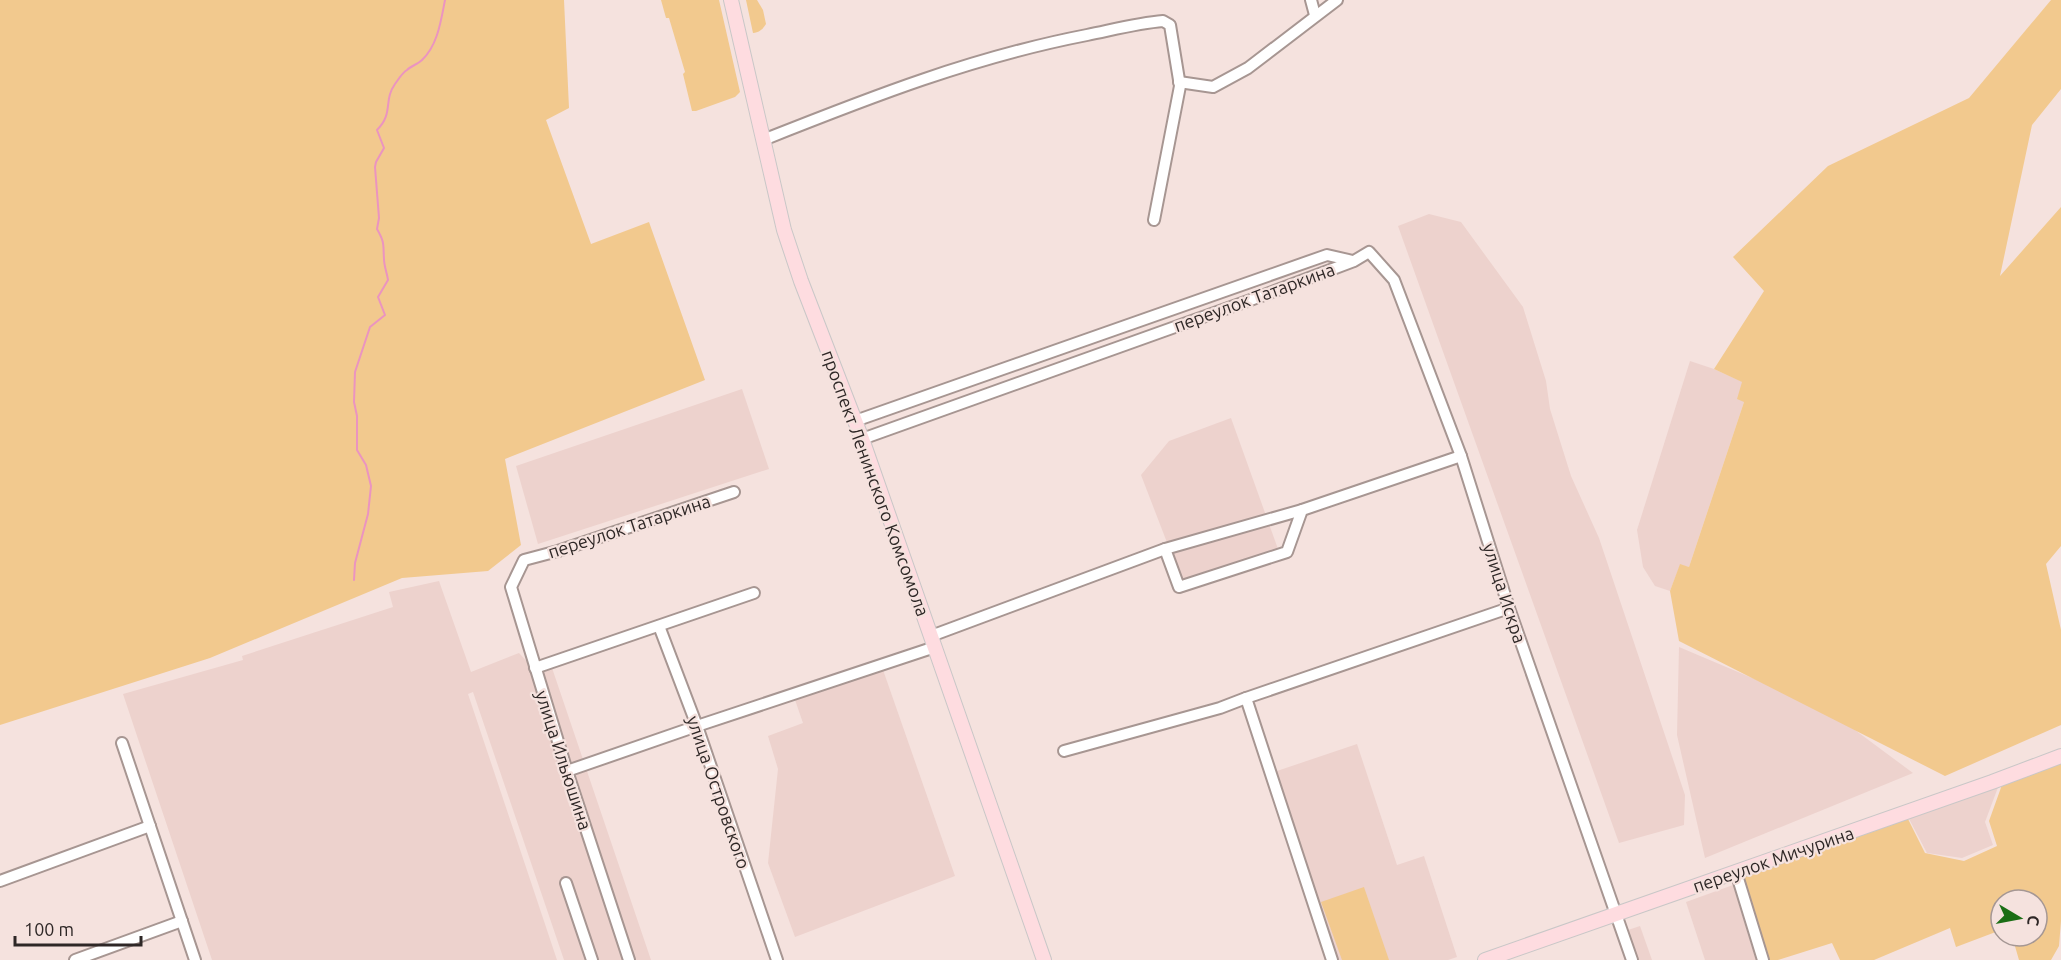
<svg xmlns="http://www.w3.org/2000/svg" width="2061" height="960" viewBox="0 0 2061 960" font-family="Ubuntu,sans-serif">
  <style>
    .built { fill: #edd2cd }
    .green { fill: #f2c98e }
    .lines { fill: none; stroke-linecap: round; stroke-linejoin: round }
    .stream { stroke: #eb94c0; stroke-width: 2 }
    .minor-casing { stroke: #a79692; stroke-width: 14 }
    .major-casing { stroke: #c9c7c7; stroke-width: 16 }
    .minor { stroke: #fff; stroke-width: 10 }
    .major { stroke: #fedce0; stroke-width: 14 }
    .labels { text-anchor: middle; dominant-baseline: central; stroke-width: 4.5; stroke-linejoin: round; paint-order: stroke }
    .street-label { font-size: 18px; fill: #2e2726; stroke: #f5e2de }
  </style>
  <rect width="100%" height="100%" fill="#f5e2de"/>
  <g class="built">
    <polygon points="1429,214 1461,222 1523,307 1546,381 1550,409 1571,476 1599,538 1685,795 1684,825 1619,843 1398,226"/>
    <polygon points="1690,361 1714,369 1743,382 1744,402 1689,567 1680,565 1670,591 1655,586 1643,567 1637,530"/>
    <polygon points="742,389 769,469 538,544 516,466"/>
    <polygon points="1231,418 1278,549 1183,584 1141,475 1169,441"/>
    <polygon points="439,581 471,672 519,653 534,669 550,662 651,960 564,960 473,692 468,694 557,960 212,960 123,694 243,660 242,656 393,607 389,592"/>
    <polygon points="1679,647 1828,710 1913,773 1705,858 1677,735"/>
    <polygon points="882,667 955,876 795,937 768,863 778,769 768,736 803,723 794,697"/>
    <polygon points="1357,744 1397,865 1424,856 1457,957 1448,960 1337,960 1274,772"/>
    <polygon points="2000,782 1985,822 1993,845 1962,858 1927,853 1907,815"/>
    <polygon points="1733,885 1756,960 1705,960 1686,902"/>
    <polygon points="1640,926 1652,960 1638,960 1628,930"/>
  </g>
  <g class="green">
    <polygon points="0,0 564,0 569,108 546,120 591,244 649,222 705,380 505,459 521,545 488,571 402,578 210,658 0,725"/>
    <polygon points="661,0 719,0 740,92 735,97 696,111 692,111 683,74 685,72 669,18 666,18"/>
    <path d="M746,0H757L763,10L766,24C763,29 760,32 753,33Z"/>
    <polygon points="2051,0 2061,0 2061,89 2032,125 2000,276 2061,207 2061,546 2046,564 2061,630 2061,725 1945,776 1679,641 1670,591 1680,564 1689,567 1744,402 1737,399 1742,382 1714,369 1764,291 1733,257 1828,166 1969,98"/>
    <polygon points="2061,760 2061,921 2059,946 2051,960 2019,960 2012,936 2037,936 2037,900 2001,900 2001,930 1956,947 1950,928 1874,960 1840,960 1832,943 1778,960 1768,960 1739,874 1907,817 1925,853 1964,861 1997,846 1989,821 2003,782"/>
    <polygon points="1364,887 1389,960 1342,960 1321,902"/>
  </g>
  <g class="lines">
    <path class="stream" d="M354,580L355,563L368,514L371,486L366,465L357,450V416L354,402L355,372L370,327L385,315L378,297L388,280C387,273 384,266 384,259C383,244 385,243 377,229L379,218L375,167L376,162L384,148L377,130C394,113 383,101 395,84C398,80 402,73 407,70C411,66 418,64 422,60C438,45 441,20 445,0"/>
    <defs>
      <g id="minor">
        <polyline points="1311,0 1315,15"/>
        <polyline points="1179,82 1213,87 1248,68 1337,0"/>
        <path d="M763,140C871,97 973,57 1087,35C1112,30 1138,23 1163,21L1170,25L1180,86L1154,220"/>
        <polyline points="855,421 1327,255 1353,261"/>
        <polyline points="862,439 1256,298 1354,261 1369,252 1394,280 1461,456 1509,608 1632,960"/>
        <polyline points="1165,549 1302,510"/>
        <polyline points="659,626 697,726 777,960"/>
        <polyline points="931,636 1165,549 1179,587 1287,552 1302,510 1461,456"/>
        <polyline points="535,668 754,593"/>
        <polyline points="122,743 195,960"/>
        <polyline points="1064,751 1220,708 1246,698"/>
        <polyline points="567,771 697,726 935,647"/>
        <polyline points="1736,872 1763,960"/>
        <polyline points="0,881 150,826"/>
        <polyline points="566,883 592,960"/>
        <polyline points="75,960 182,921"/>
        <polyline points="629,960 567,771 511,587 524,560 558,551 734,492"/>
        <polyline points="1332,960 1246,698 1509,608"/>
      </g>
      <g id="major">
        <polyline points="731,0 784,230 801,281 862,439 1044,960"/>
        <polyline points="1485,960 1992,782 2061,756"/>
      </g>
    </defs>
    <use href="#minor" class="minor-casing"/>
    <use href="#major" class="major-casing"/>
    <use href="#minor" class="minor"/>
    <use href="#major" class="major"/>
  </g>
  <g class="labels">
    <g class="street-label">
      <text transform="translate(1254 297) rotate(-20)">переулок Татаркина</text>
      <text transform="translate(876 483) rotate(70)">проспект Ленинского Комсомола</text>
      <text transform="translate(629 526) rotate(-18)">переулок Татаркина</text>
      <text transform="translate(1505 593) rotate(72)">улица Искра</text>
      <text transform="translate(564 760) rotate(72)">улица Ильюшина</text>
      <text transform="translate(719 792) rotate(71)">улица Островского</text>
      <text transform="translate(1773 859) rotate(-19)">переулок Мичурина</text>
    </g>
  </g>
  <g transform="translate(2019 918) rotate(100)"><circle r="28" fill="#f5e2de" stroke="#a59794" stroke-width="1.5"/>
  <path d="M0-4.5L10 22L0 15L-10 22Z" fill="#1b6e15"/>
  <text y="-9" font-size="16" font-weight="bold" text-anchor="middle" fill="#2e2726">С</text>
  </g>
  <path d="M15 936v9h126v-9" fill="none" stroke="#2e2726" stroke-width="3"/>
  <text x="24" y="936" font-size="18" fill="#2e2726" stroke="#f5e2de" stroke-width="4.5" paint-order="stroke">100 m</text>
</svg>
